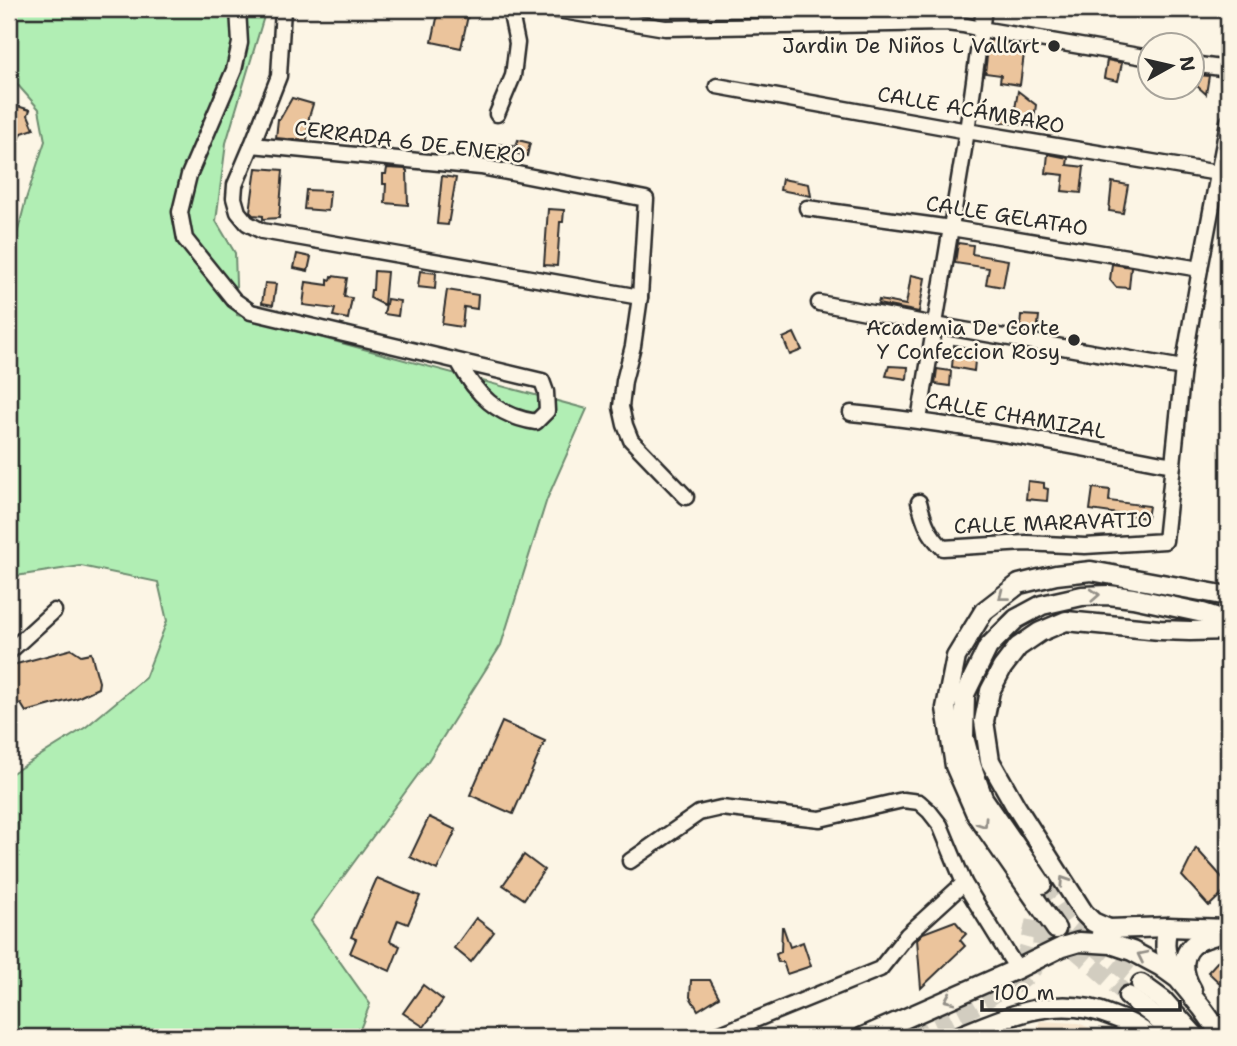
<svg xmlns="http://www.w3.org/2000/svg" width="1237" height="1046" viewBox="0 0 1237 1046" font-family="'Shantell Sans',sans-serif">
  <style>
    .built { fill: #f7e6cf }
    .green { fill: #b1eeb4; stroke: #6e8c70; stroke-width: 2 }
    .building { fill: #ebc49c; stroke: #2b2b2b; stroke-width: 2 }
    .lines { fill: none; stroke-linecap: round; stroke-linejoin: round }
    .major-tunnel { stroke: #d2cdc0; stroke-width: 18; stroke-dasharray: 18 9; stroke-linecap: butt }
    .minor-casing { stroke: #2b2b2b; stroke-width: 19 }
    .major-casing { stroke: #2b2b2b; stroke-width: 23 }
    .minor { stroke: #fcf5e5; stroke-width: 14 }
    .major { stroke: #fcf5e5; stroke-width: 18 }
    .oneway { stroke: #949088 }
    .poi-dot { fill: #2b2b2b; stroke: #fcf5e5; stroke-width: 2.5 }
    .labels { text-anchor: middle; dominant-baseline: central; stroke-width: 5; stroke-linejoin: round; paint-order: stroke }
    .poi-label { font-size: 21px; fill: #2b2b2b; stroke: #fcf5e5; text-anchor: end }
    .street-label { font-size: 21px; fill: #2b2b2b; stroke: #fcf5e5 }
  </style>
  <rect width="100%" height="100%" fill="#fcf5e5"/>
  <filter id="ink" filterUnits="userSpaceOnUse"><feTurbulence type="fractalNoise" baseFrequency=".0143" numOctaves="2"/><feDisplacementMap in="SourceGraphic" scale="14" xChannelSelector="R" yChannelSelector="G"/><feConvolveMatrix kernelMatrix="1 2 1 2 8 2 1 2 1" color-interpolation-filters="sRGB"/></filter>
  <g filter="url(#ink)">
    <polygon class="built" points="1040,1021 1078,1023 1112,1037 1003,1037 1018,1027 1024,1032 1036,1031"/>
    <polygon class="green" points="9,9 264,9 265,13 226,143 216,221 235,253 237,315 587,409 547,499 501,645 428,761 311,921 370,1004 357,1037 9,1037 9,775 86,727 145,678 167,621 158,582 81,566 9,577 9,266 26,199 45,141 39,109 9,75"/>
    <g class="building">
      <polygon points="439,9 459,9 469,11 461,48 432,42"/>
      <polygon points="989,40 1025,46 1020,85 1000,82 1001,75 985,73"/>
      <polygon points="1107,60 1122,63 1118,81 1104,78"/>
      <polygon points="1199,75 1209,76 1206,94 1197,86"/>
      <polygon points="1018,91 1036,105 1033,126 1000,122 1015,109"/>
      <polygon points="292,98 313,104 309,117 307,141 276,138 278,119 280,119"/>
      <polygon points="14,105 30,110 28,115 34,129 22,133 20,138 9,143 9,117"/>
      <polygon points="518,140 530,143 527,156 514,153"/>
      <polygon points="497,144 513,146 511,161 497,160 495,153"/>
      <polygon points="1048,154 1068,158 1067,165 1084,167 1081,193 1062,191 1064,175 1046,173"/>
      <polygon points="256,168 283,170 279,218 263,219 263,216 253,215 250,212"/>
      <polygon points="387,168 405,169 407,171 408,205 385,203 386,184 383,184 383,174 386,174"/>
      <polygon points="442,176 456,178 448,225 437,224"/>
      <polygon points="782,179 809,184 811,196 780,190"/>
      <polygon points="1112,182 1128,185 1123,213 1109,211"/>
      <polygon points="306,190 330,191 328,211 304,209"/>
      <polygon points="548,209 564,210 563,222 560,222 557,266 544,265"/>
      <polygon points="958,243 973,245 972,254 1008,260 1003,287 986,284 989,268 955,263"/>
      <polygon points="297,254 311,257 308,271 294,268"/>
      <polygon points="1112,264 1131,267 1129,288 1116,287 1110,280"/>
      <polygon points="374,271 387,272 384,305 370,298 371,290 373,290"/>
      <polygon points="420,271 436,273 435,289 418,287"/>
      <polygon points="911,275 925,278 919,312 878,304 879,300 906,305"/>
      <polygon points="332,276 347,278 344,297 352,298 348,319 333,316 335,309 303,305 306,282 328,285 328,279 331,280"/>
      <polygon points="265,283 276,284 273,305 262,303"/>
      <polygon points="447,290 478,295 477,309 464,307 462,327 442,324"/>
      <polygon points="387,299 400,301 398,316 384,314"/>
      <polygon points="1021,315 1039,316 1037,333 1020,330"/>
      <polygon points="794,333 802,350 790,355 783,338"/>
      <polygon points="954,345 976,350 974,371 952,367"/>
      <polygon points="889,366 908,367 907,379 886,376"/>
      <polygon points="937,369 951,371 950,386 935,384"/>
      <polygon points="1028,481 1044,483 1044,488 1048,489 1047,501 1026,499"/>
      <polygon points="1093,488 1110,490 1109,501 1149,506 1147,518 1090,510"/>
      <polygon points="72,649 81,655 91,653 99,682 98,688 77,698 26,712 21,704 13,703 9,685 9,666"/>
      <polygon points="502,722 545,741 513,814 470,795"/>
      <polygon points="429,817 456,830 437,870 410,857"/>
      <polygon points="1196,848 1228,884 1228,888 1209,906 1182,876"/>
      <polygon points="524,855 544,870 524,899 503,885"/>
      <polygon points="377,878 420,896 408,924 398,920 390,941 400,946 390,971 350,953 356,939 351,937"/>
      <polygon points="476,918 494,932 471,962 454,948"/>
      <polygon points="955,921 966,934 960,940 965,946 921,988 917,939 923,933"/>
      <polygon points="782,927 783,927 790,947 803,942 811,966 787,974 783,962 778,962 776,954 781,952"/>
      <polygon points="1228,950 1228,991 1208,972"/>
      <polygon points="691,980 710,980 719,997 698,1010 690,997"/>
      <polygon points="423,985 443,1000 424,1027 403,1013"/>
    </g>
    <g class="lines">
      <g class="major-tunnel">
        <polyline points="1042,884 1073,928 1141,984"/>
        <polyline points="1056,929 1068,943 1128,996"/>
        <path d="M1011,987C1039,973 1046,949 1039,920"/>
        <polyline points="891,1037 921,1024"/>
        <path d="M911,1037C943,1023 998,1000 1018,971C1031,951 1036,914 1039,891"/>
      </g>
      <defs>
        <g id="minor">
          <path d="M238,9L240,43L234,70L189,175L180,212L185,239L234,300L251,312L542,381L546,392L547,411L536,422C497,416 476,395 458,361"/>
          <polyline points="283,9 279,76 252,145 235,185 234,198 238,212 247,223 262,231 640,297"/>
          <polyline points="551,9 665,28 946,23 963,25 981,29 1150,58"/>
          <polyline points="1192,64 1228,69"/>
          <polyline points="717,86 967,131 1218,173"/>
          <polyline points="497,114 513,76 517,43 510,9"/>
          <polyline points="252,145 481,167 646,199 640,297 633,346 624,381 621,407 625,425 631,440 686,497"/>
          <polyline points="807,208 951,228 1200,269"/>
          <polyline points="819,303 935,325 1183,368"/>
          <path d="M851,413C959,424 1066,445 1173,465"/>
          <polyline points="919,420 967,131 984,9"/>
          <path d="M919,502C924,521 928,534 943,548L1026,543L1085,546L1165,541L1183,368L1200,269L1228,122"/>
          <polyline points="9,652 54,611"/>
          <polyline points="630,861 699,813 721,808 820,819 903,800 919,802 929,811 940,825 964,883 1017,969"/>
          <polyline points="713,1037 880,969 907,935 964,883"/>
        </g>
        <g id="major">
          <polyline points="1042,884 983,798 972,767 964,737 965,694 988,647 1016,619 1042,605 1082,596 1109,595 1133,598 1203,613 1228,621"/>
          <path d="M1168,927C1162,949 1167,957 1176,976"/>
          <polyline points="1056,929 976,814 955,766 946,708 956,657 984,611 1019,584 1056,575 1091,571 1228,596"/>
          <polyline points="1109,929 1093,922 1084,913 1015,805 990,761 984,721 990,691 1002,668 1018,647 1040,632 1066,621 1160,630 1190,631 1228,630"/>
          <polyline points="1101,933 1109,929 1168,927 1228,929"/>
          <polyline points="1141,984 1163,1000 1196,1037"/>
          <path d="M1192,990C1182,973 1179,952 1199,941C1207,937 1217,935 1225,932"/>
          <polyline points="1128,996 1152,1014 1175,1037"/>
          <polyline points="863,1037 1017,969 1062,947 1079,942 1111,944 1132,951 1160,966 1178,979 1202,1008 1223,1037"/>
          <path d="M957,1037C1009,1016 1057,993 1112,1016C1126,1021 1139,1027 1150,1037"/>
        </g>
      </defs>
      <use href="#minor" class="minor-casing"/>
      <use href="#major" class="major-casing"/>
      <use href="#minor" class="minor"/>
      <use href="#major" class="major"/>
    </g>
    <defs><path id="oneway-chevron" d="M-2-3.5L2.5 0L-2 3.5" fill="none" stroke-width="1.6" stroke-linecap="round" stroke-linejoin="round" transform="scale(1.75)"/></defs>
    <g class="oneway">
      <use href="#oneway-chevron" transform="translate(1095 595) rotate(-3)"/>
      <use href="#oneway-chevron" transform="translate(1003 596) rotate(142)"/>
      <use href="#oneway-chevron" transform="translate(983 823) rotate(56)"/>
      <use href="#oneway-chevron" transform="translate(1064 881) rotate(-123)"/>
      <use href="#oneway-chevron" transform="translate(1142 956) rotate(-154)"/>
      <use href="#oneway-chevron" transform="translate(949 999) rotate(156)"/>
    </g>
  </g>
  <g class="poi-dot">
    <circle cx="1054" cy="46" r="7"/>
    <circle cx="1074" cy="340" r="7"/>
  </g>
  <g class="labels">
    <g class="poi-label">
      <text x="1040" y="46">Jardin De Niños L Vallart</text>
      <text x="1060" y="328">Academia De Corte<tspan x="1060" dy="24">Y Confeccion Rosy</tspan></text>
    </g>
    <g class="street-label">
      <text transform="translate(971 110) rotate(10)">CALLE ACÁMBARO</text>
      <text transform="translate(410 142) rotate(7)">CERRADA 6 DE ENERO</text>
      <text transform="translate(1007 216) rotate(9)">CALLE GELATAO</text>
      <text transform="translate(1016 416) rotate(10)">CALLE CHAMIZAL</text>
      <text transform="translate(1053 523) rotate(-2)">CALLE MARAVATIO</text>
    </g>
  </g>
  <rect width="1237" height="1046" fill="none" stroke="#fcf5e5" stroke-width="35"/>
  <rect x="18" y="18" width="1202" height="1011" fill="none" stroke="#2b2b2b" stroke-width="2.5" filter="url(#ink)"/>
  <g transform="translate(1171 66) rotate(82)"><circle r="33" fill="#fcf5e5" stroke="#a8a49b" stroke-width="2"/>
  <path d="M0-5L12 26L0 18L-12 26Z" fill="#2b2b2b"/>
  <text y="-10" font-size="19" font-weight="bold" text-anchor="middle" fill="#2b2b2b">N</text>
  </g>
  <path d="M982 1000v10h198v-10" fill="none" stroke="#2b2b2b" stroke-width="3.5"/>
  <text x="992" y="1000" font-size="21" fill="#2b2b2b" stroke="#fcf5e5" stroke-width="5" paint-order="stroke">100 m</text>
</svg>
